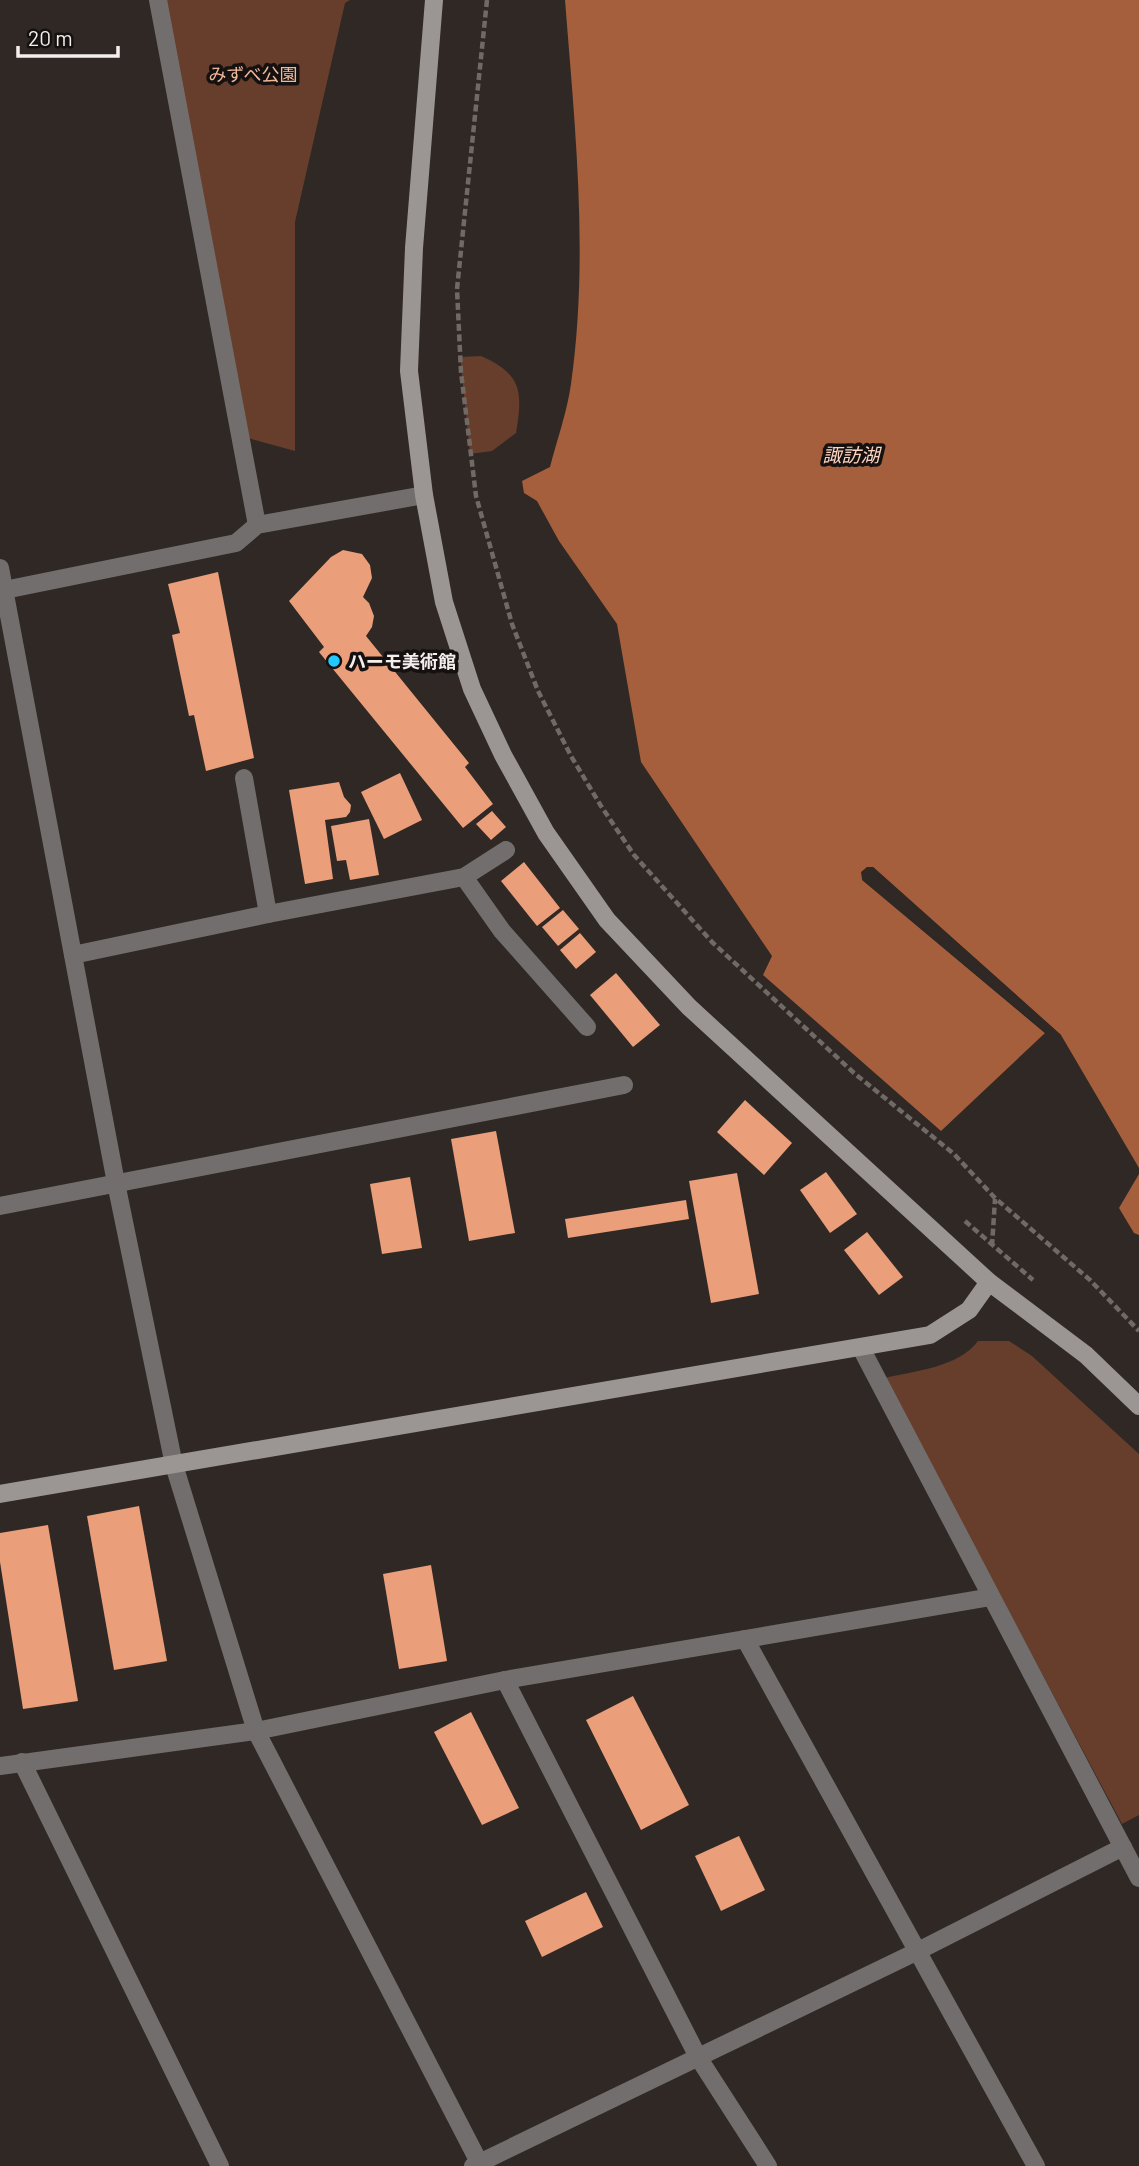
<svg xmlns="http://www.w3.org/2000/svg" width="1139" height="2166" viewBox="0 0 1139 2166" font-family="Barlow,'Noto Sans JP',sans-serif">
  <style>
    .green { fill: #663e2b }
    .water { fill: #a55f3c }
    .pier { fill: #2f2825 }
    .building { fill: #ea9e7a }
    .lines { fill: none; stroke-linecap: round; stroke-linejoin: round }
    .path { stroke: #706a67; stroke-width: 4.5; stroke-dasharray: 7 3.5; stroke-linecap: butt }
    .lane { stroke: #726e6d; stroke-width: 18 }
    .street { stroke: #726e6d; stroke-width: 18 }
    .secondary { stroke: #9b9693; stroke-width: 18 }
    .poi-dot { fill: #23c9fe; stroke: #141110; stroke-width: 2.5 }
    .labels { text-anchor: middle; dominant-baseline: central; stroke-width: 7; stroke-linejoin: round; paint-order: stroke }
    .park-label { font-size: 18px; fill: #f3b79a; stroke: #141110 }
    .poi-label { font-size: 18px; font-weight: bold; fill: #f4efed; stroke: #141110; text-anchor: start }
    .water-label { font-size: 19px; font-style: italic; fill: #fdd4c1; stroke: #141110 }
  </style>
  <rect width="100%" height="100%" fill="#2f2825"/>
  <g class="green">
    <polygon points="162,0 350,0 345,3 295,222 295,451 248,438"/>
    <path d="M481,356C522,374 523,392 516,433L492,451L470,454L460,357Z"/>
    <path d="M978,1341H1009L1032,1356L1139,1454V1815L1122,1824L884,1378C915,1371 959,1367 978,1341Z"/>
  </g>
  <g class="water">
    <path d="M565,0H1139V1168L1061,1035L873,867H867L862,880L1045,1033L941,1131L763,975L772,956L641,762L617,624L559,541L537,501L524,493L522,481L550,467C557,440 567,412 571,384C589,256 575,128 565,0Z"/>
    <polygon points="1139,1174 1139,1235 1134,1233 1119,1208"/>
  </g>
  <polygon class="pier" points="867,867 873,867 1061,1035 1055,1034 872,870 865,873 865,878 1048,1034 1045,1033 862,879 861,872"/>
  <g class="building">
    <polygon points="343,550 362,554 370,565 372,578 363,597 369,603 374,616 372,627 366,636 469,763 465,767 493,804 463,828 319,652 324,647 289,601 331,557"/>
    <polygon points="218,572 254,758 206,771 194,715 189,716 172,635 180,633 168,584"/>
    <polygon points="400,773 422,820 384,839 361,792"/>
    <polygon points="339,782 344,797 351,805 350,812 346,817 325,820 333,879 305,884 289,790"/>
    <polygon points="492,811 506,827 491,840 476,824"/>
    <polygon points="369,819 379,875 350,880 346,860 337,861 331,826"/>
    <polygon points="524,862 560,908 537,926 501,881"/>
    <polygon points="563,910 579,929 558,946 542,927"/>
    <polygon points="580,933 596,952 576,969 560,950"/>
    <polygon points="616,973 660,1025 633,1047 590,995"/>
    <polygon points="745,1100 792,1143 764,1175 717,1132"/>
    <polygon points="496,1131 515,1233 469,1241 451,1139"/>
    <polygon points="826,1172 857,1214 830,1233 800,1190"/>
    <polygon points="737,1173 759,1294 711,1303 689,1181"/>
    <polygon points="410,1177 422,1248 382,1254 370,1184"/>
    <polygon points="686,1200 689,1219 568,1238 565,1219"/>
    <polygon points="867,1232 903,1277 879,1295 844,1250"/>
    <polygon points="139,1506 167,1661 114,1670 87,1516"/>
    <polygon points="48,1525 78,1701 23,1709 0,1562 0,1533"/>
    <polygon points="431,1565 447,1661 399,1669 383,1574"/>
    <polygon points="633,1696 689,1805 641,1830 586,1720"/>
    <polygon points="471,1712 519,1808 482,1825 434,1732"/>
    <polygon points="739,1836 765,1890 721,1911 695,1856"/>
    <polygon points="586,1892 603,1927 542,1957 525,1921"/>
  </g>
  <g class="lines">
    <g class="path">
      <polyline points="487,0 457,289 461,372 476,496 512,624 538,691 571,756 601,806 634,855 712,942 854,1073 954,1154 995,1198 1090,1280 1139,1331"/>
      <polyline points="965,1221 1033,1280"/>
      <polyline points="992,1246 995,1199"/>
    </g>
    <g class="lane">
      <polyline points="244,778 268,914"/>
      <polyline points="464,877 502,931 587,1027"/>
      <polyline points="73,955 268,914 464,877 506,850"/>
    </g>
    <g class="street">
      <polyline points="158,0 257,525"/>
      <polyline points="0,568 116,1183 174,1465 256,1731 481,2166"/>
      <polyline points="0,591 236,543 257,525 424,495"/>
      <polyline points="0,1206 624,1085"/>
      <polyline points="861,1348 1139,1878"/>
      <polyline points="745,1639 1036,2166"/>
      <polyline points="505,1680 698,2057 768,2166"/>
      <polyline points="22,1762 220,2166"/>
      <polyline points="0,1766 256,1731 505,1680 991,1597"/>
      <polyline points="473,2166 918,1951 1123,1847"/>
    </g>
    <g class="secondary">
      <polyline points="434,0 414,248 409,371 424,495 444,602 472,689 503,755 546,833 607,920 689,1007 989,1282 1086,1355 1139,1406"/>
      <polyline points="0,1494 930,1335 969,1310 989,1282"/>
    </g>
  </g>
  <circle class="poi-dot" cx="334" cy="661" r="7"/>
  <g class="labels">
    <g class="park-label">
      <text x="253" y="74">みずべ公園</text>
    </g>
    <g class="poi-label">
      <text x="348" y="661">ハーモ美術館</text>
    </g>
    <g class="water-label">
      <text x="851" y="454">諏訪湖</text>
    </g>
  </g>
  <path d="M18 46v10h100v-10" fill="none" stroke="#f4efed" stroke-width="3.5"/>
  <text x="28" y="46" font-size="21" fill="#f4efed" stroke="#141110" stroke-width="5" paint-order="stroke">20 m</text>
</svg>
